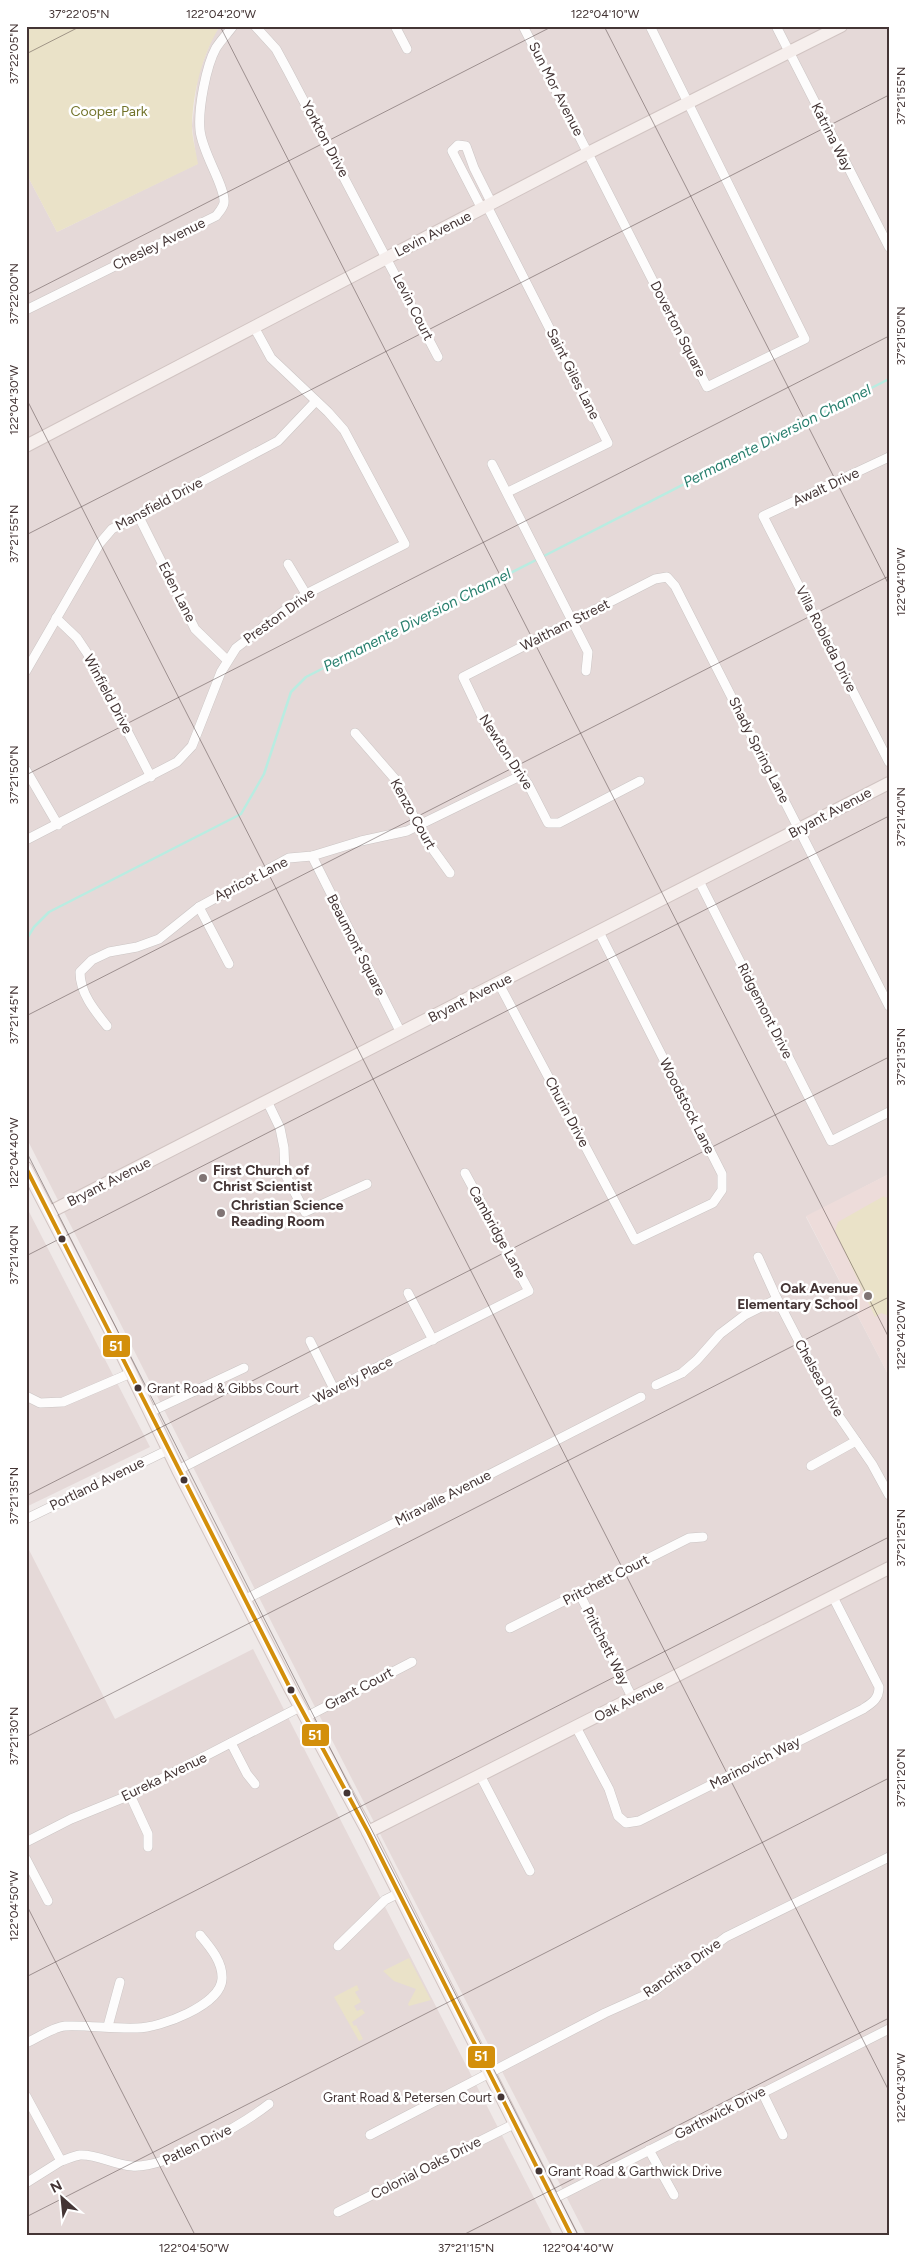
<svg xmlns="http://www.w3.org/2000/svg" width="915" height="2261" viewBox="0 0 915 2261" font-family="Figtree,sans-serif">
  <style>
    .residential { fill: #e5d9d8 }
    .education { fill: #eddcda }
    .green { fill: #eae2c8 }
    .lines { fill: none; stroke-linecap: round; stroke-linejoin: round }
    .stream { stroke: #b9ece1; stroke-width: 2.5 }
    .street-casing { stroke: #cbc5c4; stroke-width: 10 }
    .secondary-casing { stroke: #d1c4c2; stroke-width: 14 }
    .street { stroke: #fdfcfc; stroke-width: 9 }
    .secondary { stroke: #f6efed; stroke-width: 12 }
    .bus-1-casing { stroke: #fff; stroke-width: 8 }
    .bus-1 { stroke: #d38f0b; stroke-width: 4 }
    .ticks { fill: none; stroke: #443535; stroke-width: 1; stroke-opacity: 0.45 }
    .poi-dot { fill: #807474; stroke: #fff; stroke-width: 2 }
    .bus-dot { fill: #443535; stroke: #fff; stroke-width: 2 }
    .labels { text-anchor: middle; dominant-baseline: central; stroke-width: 5; stroke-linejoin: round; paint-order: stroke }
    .bus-label { font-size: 13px; fill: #443535; stroke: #fff; text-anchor: start }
    .street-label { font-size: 14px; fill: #443535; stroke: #fff }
    .park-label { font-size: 14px; fill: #72732a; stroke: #fff }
    .poi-label { font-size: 14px; font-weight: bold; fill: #443535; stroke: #fff; text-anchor: start }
    .water-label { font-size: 15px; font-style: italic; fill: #277e6d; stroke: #fff }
    .line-badge { stroke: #fff; stroke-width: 2 }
    .badge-label { font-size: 14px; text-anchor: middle; font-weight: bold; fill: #fff }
    .neatline { fill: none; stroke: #443535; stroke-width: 2 }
    .ticks-label { font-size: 12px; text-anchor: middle; fill: #443535 }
  </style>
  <rect width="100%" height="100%" fill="#efe9e8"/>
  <g class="residential">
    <polygon points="220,26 889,26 889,1174 806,1217 889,1376 889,2235 586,2235 277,1633 26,1137 26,173 57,232 197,164 192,126 198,75 213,36"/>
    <polygon points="26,1206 150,1447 26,1507"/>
    <polygon points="26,1544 115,1719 253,1649 553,2235 26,2235"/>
  </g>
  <polygon class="education" points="889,1174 889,1376 806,1216"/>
  <g class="green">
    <path d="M26,26H220C202,55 193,92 192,125C192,138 196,151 198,164L57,232L26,173Z"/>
    <polygon points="884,1196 885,1198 889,1196 889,1316 881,1313 875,1317 835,1231 838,1222"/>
    <polygon points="409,1958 431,2000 409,2006 408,2004 416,1989 394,1981 383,1971"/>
    <polygon points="357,1985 359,1990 355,1992 361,2002 354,2006 357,2011 362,2009 365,2013 352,2022 354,2026 356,2025 363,2039 359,2041 334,1997"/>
  </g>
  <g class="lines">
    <g class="stream">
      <polyline points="542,557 889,379"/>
      <polyline points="26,940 34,927 49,912 241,814 264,774 291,692 306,677 538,559"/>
    </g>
    <defs>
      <g id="street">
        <polyline points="255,26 276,49 288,71 438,357"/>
        <polyline points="395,26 407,49"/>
        <polyline points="523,26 707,387 805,339 650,26"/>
        <polyline points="776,26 889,247"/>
        <polyline points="487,206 608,443 508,492"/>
        <polyline points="482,209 452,151 458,145 466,146 474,168 492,204"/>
        <path d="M26,310L216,216C219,212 223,208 224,203C226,187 202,153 200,130C198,109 206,66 216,48C221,40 228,33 233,26"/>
        <polyline points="889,457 763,516 889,762"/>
        <polyline points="492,464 588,652 586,671"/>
        <polyline points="138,515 195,629 227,660"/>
        <polyline points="288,564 306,594"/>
        <polyline points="56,618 77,638 87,653 151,777"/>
        <polyline points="26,671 100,543 112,529 278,441 316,401"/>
        <polyline points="355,733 395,779 424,837 450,873"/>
        <polyline points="26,770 58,825"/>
        <polyline points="640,781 559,823 548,823 528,784 499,746 483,719 463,677 655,579 667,577 675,586 889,1006"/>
        <polyline points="26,840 177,762 192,746 221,672 236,648 306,594 405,544 344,430 328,412 271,358 254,327"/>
        <polyline points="312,856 401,1033"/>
        <polyline points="699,881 831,1141 889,1112"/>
        <polyline points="199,907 229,964"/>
        <polyline points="499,984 635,1240 713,1203 722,1190 722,1174 599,932"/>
        <path d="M107,1026C94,1010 80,993 80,972L92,960L109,952L137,947L159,939L199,907L289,858L312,856L361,841L407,831L520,776"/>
        <polyline points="268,1103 280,1128 284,1148 285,1174 305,1212 367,1184"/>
        <polyline points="758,1257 777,1299 834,1409 872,1464 889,1495"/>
        <polyline points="408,1293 433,1340"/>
        <polyline points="310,1341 334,1389"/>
        <polyline points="656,1385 682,1373 697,1360 720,1334 745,1315 777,1299"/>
        <polyline points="26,1396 40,1403 63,1402 131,1373"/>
        <polyline points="150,1412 244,1368"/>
        <polyline points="811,1466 856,1441"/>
        <polyline points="178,1470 334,1389 529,1291 465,1173"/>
        <polyline points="26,1519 168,1450"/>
        <polyline points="579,1593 633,1699"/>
        <polyline points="244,1600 641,1397"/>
        <polyline points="510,1628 689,1538 703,1537"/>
        <polyline points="306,1717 412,1662"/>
        <path d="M576,1727L609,1789L618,1816L626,1823L639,1821L863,1709C872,1703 879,1699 879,1687L833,1597"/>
        <polyline points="231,1743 247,1774 255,1784"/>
        <polyline points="480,1775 530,1871"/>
        <polyline points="130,1795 148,1834 148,1847"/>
        <polyline points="26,1842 71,1819 130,1795 300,1707"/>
        <polyline points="26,1859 48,1901"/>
        <polyline points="338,1946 385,1900 399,1893"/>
        <polyline points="108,2026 120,1982"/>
        <path d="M26,2043C38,2038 53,2027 65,2026C89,2025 113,2029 137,2028C160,2028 221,2005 222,1979C223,1962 210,1947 200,1935"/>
        <polyline points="762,2092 783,2135"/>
        <polyline points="26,2096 61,2161 26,2183"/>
        <polyline points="370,2135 605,2013 654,1991 726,1937 889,1857"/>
        <polyline points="649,2150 674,2195"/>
        <path d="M61,2161C67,2159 74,2156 80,2155C98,2154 114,2165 132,2166C165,2169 242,2125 269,2104"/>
        <polyline points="553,2199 889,2029"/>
        <polyline points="338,2212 514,2124"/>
      </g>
      <g id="secondary">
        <polyline points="26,446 588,153 841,26"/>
        <polyline points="26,1168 110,1330 178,1470 291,1690 368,1832 571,2235"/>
        <polyline points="50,1212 889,783"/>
        <polyline points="368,1832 889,1568"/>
      </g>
    </defs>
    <use href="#street" class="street-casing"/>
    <use href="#secondary" class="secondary-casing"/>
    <use href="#street" class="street"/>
    <use href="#secondary" class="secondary"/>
    <defs>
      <polyline id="bus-1" points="26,1168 291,1690 368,1832 571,2235"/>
    </defs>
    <use href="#bus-1" class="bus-1-casing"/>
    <use href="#bus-1" class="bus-1"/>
  </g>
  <path class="ticks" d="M220,26L889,1338M604,26L889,585M26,54L81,26M26,295L553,26M26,398L889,2091M26,535L889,95M26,775L889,336M26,1016L889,576M26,1151L578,2235M26,1256L889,816M26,1496L889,1057M26,1737L889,1297M26,1904L195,2235M26,1977L889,1537M26,2217L889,1778M463,2235L889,2018"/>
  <g class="poi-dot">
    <circle cx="203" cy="1178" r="5"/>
    <circle cx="221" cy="1213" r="5"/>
    <circle cx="868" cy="1296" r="5"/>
  </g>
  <g class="bus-dot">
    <circle cx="62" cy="1239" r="4.5"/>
    <circle cx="138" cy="1388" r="4.5"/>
    <circle cx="184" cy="1480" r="4.5"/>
    <circle cx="291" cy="1690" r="4.5"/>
    <circle cx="347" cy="1793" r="4.5"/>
    <circle cx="501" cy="2097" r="4.5"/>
    <circle cx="539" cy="2171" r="4.5"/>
  </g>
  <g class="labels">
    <g class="bus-label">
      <text x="147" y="1388">Grant Road &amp; Gibbs Court</text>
      <text x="492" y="2097" text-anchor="end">Grant Road &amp; Petersen Court</text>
      <text x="548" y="2171">Grant Road &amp; Garthwick Drive</text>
    </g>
    <g class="street-label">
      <text transform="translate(556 89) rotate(63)">Sun Mor Avenue</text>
      <text transform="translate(832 137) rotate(63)">Katrina Way</text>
      <text transform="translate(325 139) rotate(62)">Yorkton Drive</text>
      <text transform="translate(433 234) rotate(-27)">Levin Avenue</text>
      <text transform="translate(159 244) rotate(-26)">Chesley Avenue</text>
      <text transform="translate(413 307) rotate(63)">Levin Court</text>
      <text transform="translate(678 329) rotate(63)">Doverton Square</text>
      <text transform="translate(573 374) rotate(63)">Saint Giles Lane</text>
      <text transform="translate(826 487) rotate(-25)">Awalt Drive</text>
      <text transform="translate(159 504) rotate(-28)">Mansfield Drive</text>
      <text transform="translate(177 592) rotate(63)">Eden Lane</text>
      <text transform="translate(279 616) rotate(-36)">Preston Drive</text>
      <text transform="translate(565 625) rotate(-27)">Waltham Street</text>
      <text transform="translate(826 639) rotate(63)">Villa Robleda Drive</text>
      <text transform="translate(108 694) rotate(62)">Winfield Drive</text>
      <text transform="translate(759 750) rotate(63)">Shady Spring Lane</text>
      <text transform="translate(506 752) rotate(57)">Newton Drive</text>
      <text transform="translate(830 813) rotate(-28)">Bryant Avenue</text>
      <text transform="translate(413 814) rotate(61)">Kenzo Court</text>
      <text transform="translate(251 879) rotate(-27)">Apricot Lane</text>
      <text transform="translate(356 945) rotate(63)">Beaumont Square</text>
      <text transform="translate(470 998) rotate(-27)">Bryant Avenue</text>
      <text transform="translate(765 1011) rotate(63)">Ridgemont Drive</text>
      <text transform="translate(687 1106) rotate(63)">Woodstock Lane</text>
      <text transform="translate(567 1112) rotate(62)">Churin Drive</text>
      <text transform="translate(109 1182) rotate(-27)">Bryant Avenue</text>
      <text transform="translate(497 1232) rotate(61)">Cambridge Lane</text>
      <text transform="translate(819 1378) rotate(61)">Chelsea Drive</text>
      <text transform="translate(353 1380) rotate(-27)">Waverly Place</text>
      <text transform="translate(97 1484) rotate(-26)">Portland Avenue</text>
      <text transform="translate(443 1498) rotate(-27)">Miravalle Avenue</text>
      <text transform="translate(606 1580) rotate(-27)">Pritchett Court</text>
      <text transform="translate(606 1646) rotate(63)">Pritchett Way</text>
      <text transform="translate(359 1689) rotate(-28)">Grant Court</text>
      <text transform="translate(629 1701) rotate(-27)">Oak Avenue</text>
      <text transform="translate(755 1763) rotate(-27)">Marinovich Way</text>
      <text transform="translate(164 1777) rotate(-26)">Eureka Avenue</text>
      <text transform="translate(682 1968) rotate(-35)">Ranchita Drive</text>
      <text transform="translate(720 2113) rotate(-27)">Garthwick Drive</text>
      <text transform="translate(197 2145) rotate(-26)">Patlen Drive</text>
      <text transform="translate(426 2168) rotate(-27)">Colonial Oaks Drive</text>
    </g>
    <g class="park-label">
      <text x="109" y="111">Cooper Park</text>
    </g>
    <g class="poi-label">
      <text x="213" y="1170">First Church of<tspan x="213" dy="16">Christ Scientist</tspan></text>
      <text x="231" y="1205">Christian Science<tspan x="231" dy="16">Reading Room</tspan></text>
      <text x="858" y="1288" text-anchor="end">Oak Avenue<tspan x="858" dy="16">Elementary School</tspan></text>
    </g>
    <g class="water-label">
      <text transform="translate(777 436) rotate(-27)">Permanente Diversion Channel</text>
      <text transform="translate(417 620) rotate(-27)">Permanente Diversion Channel</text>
    </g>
  </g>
  <g class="line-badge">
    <rect x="102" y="1334" width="29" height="24" rx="5" fill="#d38f0b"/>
    <rect x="301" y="1723" width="29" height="24" rx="5" fill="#d38f0b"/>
    <rect x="467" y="2045" width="29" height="24" rx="5" fill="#d38f0b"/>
  </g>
  <g class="badge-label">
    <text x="116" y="1351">51</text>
    <text x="315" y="1740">51</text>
    <text x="481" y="2061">51</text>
  </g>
  <rect width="915" height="2261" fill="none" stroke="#ffffff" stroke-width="55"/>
  <g transform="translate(62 2198) rotate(333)" stroke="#ffffff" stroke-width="4" paint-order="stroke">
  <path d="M0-4L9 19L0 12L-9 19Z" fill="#443535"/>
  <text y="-8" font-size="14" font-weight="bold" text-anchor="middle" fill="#443535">N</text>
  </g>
  <rect x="28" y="28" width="860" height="2206" class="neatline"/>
  <g class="ticks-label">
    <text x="79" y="18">37°22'05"N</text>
    <text x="221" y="18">122°04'20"W</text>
    <text x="605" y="18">122°04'10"W</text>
    <text transform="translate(14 54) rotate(-90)" y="4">37°22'05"N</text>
    <text transform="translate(901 96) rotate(-90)" y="4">37°21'55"N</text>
    <text transform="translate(14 294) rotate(-90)" y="4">37°22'00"N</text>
    <text transform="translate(901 336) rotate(-90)" y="4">37°21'50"N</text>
    <text transform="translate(14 400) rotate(-90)" y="4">122°04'30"W</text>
    <text transform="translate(14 534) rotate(-90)" y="4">37°21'55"N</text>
    <text transform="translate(901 582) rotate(-90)" y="4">122°04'10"W</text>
    <text transform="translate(14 775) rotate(-90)" y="4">37°21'50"N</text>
    <text transform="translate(901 817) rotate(-90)" y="4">37°21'40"N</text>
    <text transform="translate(14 1015) rotate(-90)" y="4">37°21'45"N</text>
    <text transform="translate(901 1057) rotate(-90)" y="4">37°21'35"N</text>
    <text transform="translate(14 1153) rotate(-90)" y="4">122°04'40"W</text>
    <text transform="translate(14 1255) rotate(-90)" y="4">37°21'40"N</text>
    <text transform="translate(901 1335) rotate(-90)" y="4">122°04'20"W</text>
    <text transform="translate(14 1496) rotate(-90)" y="4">37°21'35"N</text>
    <text transform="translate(901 1538) rotate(-90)" y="4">37°21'25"N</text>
    <text transform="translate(14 1736) rotate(-90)" y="4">37°21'30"N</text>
    <text transform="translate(901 1778) rotate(-90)" y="4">37°21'20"N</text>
    <text transform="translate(14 1906) rotate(-90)" y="4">122°04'50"W</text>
    <text transform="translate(901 2088) rotate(-90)" y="4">122°04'30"W</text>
    <text x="194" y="2252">122°04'50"W</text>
    <text x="466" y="2252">37°21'15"N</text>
    <text x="578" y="2252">122°04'40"W</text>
  </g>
</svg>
